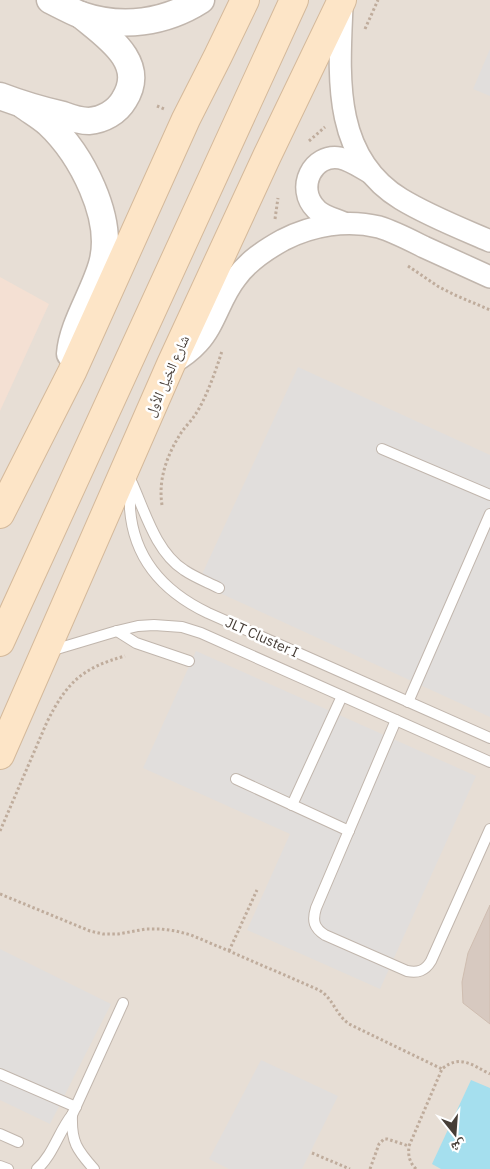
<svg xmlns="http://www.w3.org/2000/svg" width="490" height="1169" viewBox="0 0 490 1169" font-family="'IBM Plex Sans','Noto Naskh Arabic',sans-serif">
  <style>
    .residential { fill: #e7ded5 }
    .commercial { fill: #f4e0d3 }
    .parking { fill: #e1dedc }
    .water { fill: #a5dfee }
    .building { fill: #d7c9c0; stroke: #cfbdb0 }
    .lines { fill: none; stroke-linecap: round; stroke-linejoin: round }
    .service-casing { stroke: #c1b6ad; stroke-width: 12 }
    .minor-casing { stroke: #c1b6ad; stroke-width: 24 }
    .tertiary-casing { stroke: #c1b6ad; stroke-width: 29 }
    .secondary-casing { stroke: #d4b99b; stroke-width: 30 }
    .path { stroke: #bfac9c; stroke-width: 3; stroke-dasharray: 2.5 2.5; stroke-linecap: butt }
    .service { stroke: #fff; stroke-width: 10 }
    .minor { stroke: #fff; stroke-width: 21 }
    .tertiary { stroke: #fff; stroke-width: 26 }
    .secondary { stroke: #fde5c7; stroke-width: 28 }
    .labels { text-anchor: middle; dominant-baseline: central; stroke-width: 5; stroke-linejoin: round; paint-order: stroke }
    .street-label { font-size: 14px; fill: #463d36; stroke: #fff }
  </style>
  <rect width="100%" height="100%" fill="#f3ede7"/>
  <rect class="residential" x="0" y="0" width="490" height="1169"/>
  <polygon class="commercial" points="0,277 49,304 0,411"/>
  <g class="parking">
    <polygon points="490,49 490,96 473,89"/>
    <polygon points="298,367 490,455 490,717 198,583"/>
    <polygon points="196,651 476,776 380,989 247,930 290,834 143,768"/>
    <polygon points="0,949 111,1004 50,1124 0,1100"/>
    <polygon points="261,1060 338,1096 302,1169 229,1169 209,1159"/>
  </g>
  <polygon class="water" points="471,1080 490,1088 490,1169 441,1169 432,1164"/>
  <polygon class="building" points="490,905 490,1024 463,1003 462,982 468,953"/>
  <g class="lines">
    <defs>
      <g id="service">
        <polyline points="382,449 490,495"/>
        <path d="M131,478C131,488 130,499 130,509C134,560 164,592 208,613L490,738"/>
        <path d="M132,483C145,512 156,552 184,570C194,577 207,582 219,588"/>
        <polyline points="117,631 136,643 189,661"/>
        <polyline points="50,651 117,631 138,626 154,625 182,627 201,633 490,762"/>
        <polyline points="408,702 490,514"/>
        <path d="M396,720L316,908C312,921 314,928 325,935L407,971C418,973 425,971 431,961L490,829"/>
        <polyline points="236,779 349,831"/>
        <polyline points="292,805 342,696"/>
        <polyline points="0,1074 76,1107"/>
        <path d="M72,1115C71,1142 77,1150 94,1169"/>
        <polyline points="0,1134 18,1142"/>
        <polyline points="0,1166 8,1169"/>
        <path d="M37,1169C53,1155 59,1131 72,1115L123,1003"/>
      </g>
      <g id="minor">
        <path d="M342,6C339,76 332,157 401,199C429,216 460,228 490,241"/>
        <path d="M344,223C335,219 322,216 316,209C295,188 313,153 340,158C350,160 360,167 369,172"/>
        <path d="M171,364C181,358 190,352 198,343C215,325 220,298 236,278C248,261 265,250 283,240C312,225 347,219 379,227C395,232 410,240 424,247C446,257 468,267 490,277"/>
      </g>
      <g id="tertiary">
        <path d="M50,0C60,5 71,11 81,15C122,29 165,23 201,0"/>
        <path d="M0,96C21,104 41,110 63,115C71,118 81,121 89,121C103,120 117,112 124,100C148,62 106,36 81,15"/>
        <path d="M23,105C31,111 40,116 48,123C81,154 115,218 102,264C94,293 72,325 70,354"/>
      </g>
      <g id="secondary">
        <polyline points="0,514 72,372 186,119 218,56 245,0"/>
        <polyline points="0,642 294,0"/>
        <polyline points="0,755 171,364 267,156 342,0"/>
      </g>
    </defs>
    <use href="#service" class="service-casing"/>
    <use href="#minor" class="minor-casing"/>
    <use href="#tertiary" class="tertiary-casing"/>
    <use href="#secondary" class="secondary-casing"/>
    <g class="path">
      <polyline points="365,29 378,0"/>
      <polyline points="157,106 164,109"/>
      <polyline points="309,141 325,127"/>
      <polyline points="275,219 278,198"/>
      <polyline points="408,266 439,287 455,295 490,310"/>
      <path d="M162,505C158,479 167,455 181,433C185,427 191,421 195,415C206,399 216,370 222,351"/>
      <path d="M0,831L47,722C67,682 82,668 125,656"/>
      <path d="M0,894L90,931L103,934H118L146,929H161L176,931L191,935L229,951L319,990C334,999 335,1014 349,1024L442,1069"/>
      <polyline points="229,951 257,890"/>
      <polyline points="312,1153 350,1169"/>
      <polyline points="370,1169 379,1144 384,1139 387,1139 409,1146"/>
      <path d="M416,1169C409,1162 408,1155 409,1146L442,1069C460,1054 472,1065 490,1074"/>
    </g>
    <use href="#service" class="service"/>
    <use href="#minor" class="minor"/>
    <use href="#tertiary" class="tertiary"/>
    <use href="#secondary" class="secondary"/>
  </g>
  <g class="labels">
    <g class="street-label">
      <text transform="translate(167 376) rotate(-66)">شارع الخيل الأول</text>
      <text transform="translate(262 637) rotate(24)">JLT Cluster I</text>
    </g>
  </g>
  <g transform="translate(455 1134) rotate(163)" stroke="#ffffff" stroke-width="4" paint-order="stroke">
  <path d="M0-4L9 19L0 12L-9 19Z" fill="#463d36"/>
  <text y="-8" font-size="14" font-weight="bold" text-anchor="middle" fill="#463d36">ش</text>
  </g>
</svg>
